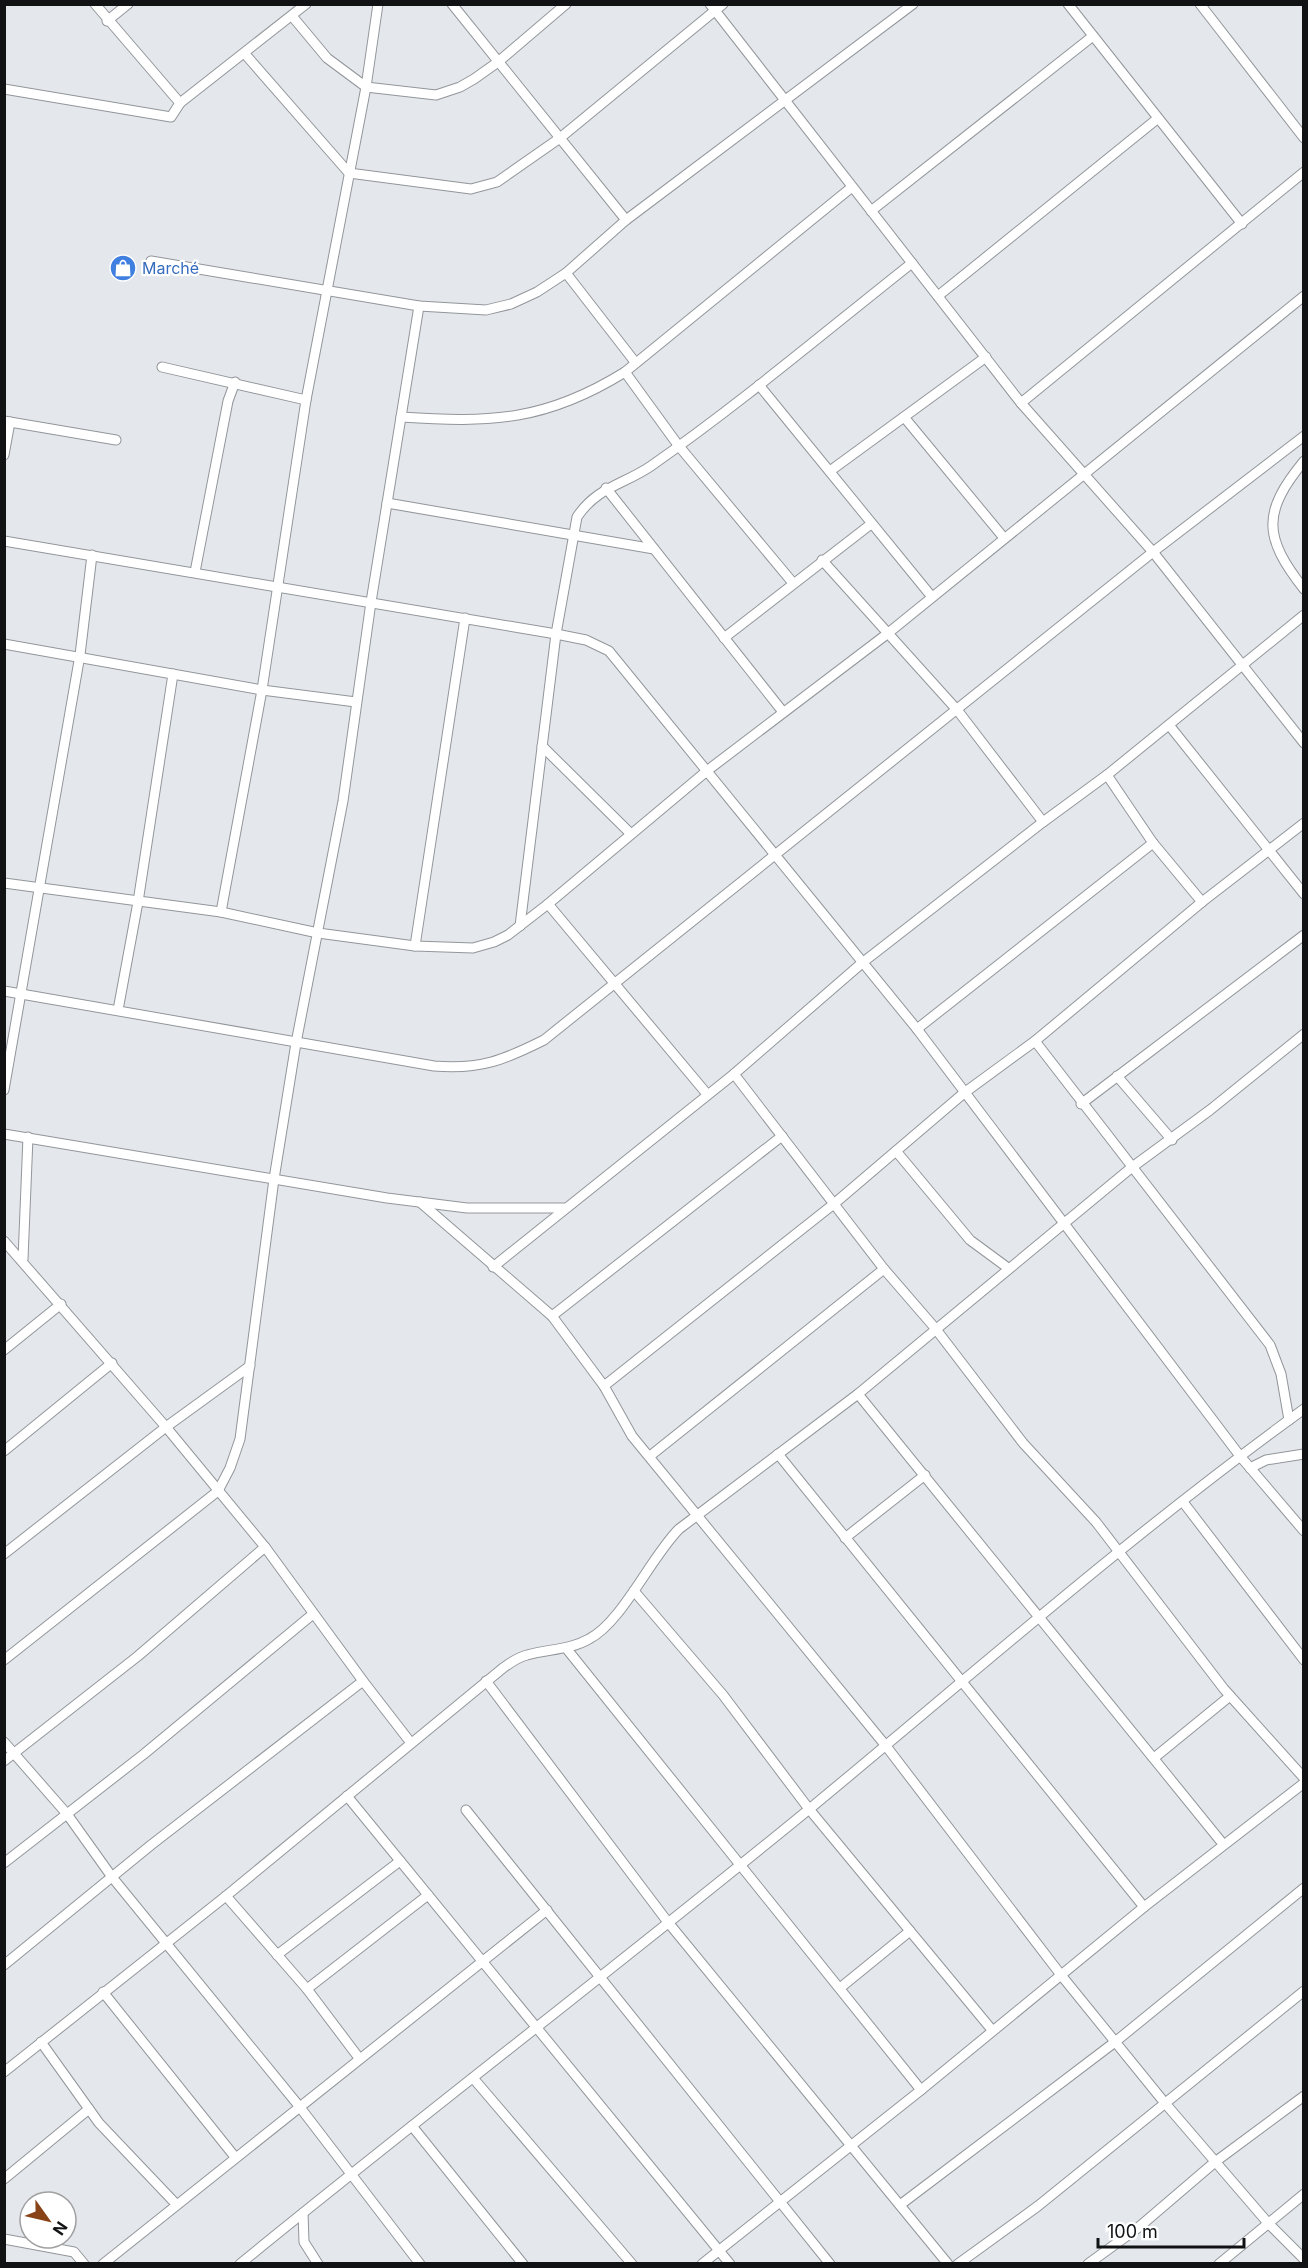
<svg xmlns="http://www.w3.org/2000/svg" width="1308" height="2268" viewBox="0 0 1308 2268" font-family="Inter,sans-serif">
  <style>
    .lines { fill: none; stroke-linecap: round; stroke-linejoin: round }
    .minor-casing { stroke: #92969a; stroke-width: 11 }
    .minor { stroke: #fff; stroke-width: 9 }
    .labels { text-anchor: middle; dominant-baseline: central; stroke-width: 4.5; stroke-linejoin: round; paint-order: stroke }
    .shop-label { font-size: 16px; fill: #366cbe; stroke: #fff; text-anchor: start }
  </style>
  <rect width="100%" height="100%" fill="#e4e8ec"/>
  <g class="lines">
    <defs>
      <g id="minor">
        <polyline points="452,4 626,220"/>
        <polyline points="710,4 1021,403 1153,552 1304,743"/>
        <polyline points="1068,4 1242,224"/>
        <polyline points="1200,4 1304,138"/>
        <polyline points="292,16 327,58 366,87 436,95 460,87 474,79 498,62 566,4"/>
        <polyline points="107,21 128,4"/>
        <polyline points="245,54 349,173 471,189 497,182 560,138 723,4"/>
        <polyline points="4,89 171,117 180,103 95,4"/>
        <polyline points="180,103 306,4"/>
        <polyline points="871,211 1093,36"/>
        <polyline points="151,261 419,306 486,310 511,304 537,292 566,273 626,220 913,4"/>
        <polyline points="566,273 635,362"/>
        <polyline points="938,296 1157,119"/>
        <polyline points="162,367 306,400"/>
        <polyline points="625,372 678,445 793,583"/>
        <polyline points="759,385 932,597"/>
        <polyline points="1021,403 1304,172"/>
        <path d="M401,417C492,423 546,421 625,372L852,187"/>
        <polyline points="904,417 1004,538"/>
        <polyline points="4,421 116,440"/>
        <polyline points="4,455 10,422"/>
        <path d="M1304,461C1262,512 1263,537 1304,589"/>
        <polyline points="830,471 986,357"/>
        <polyline points="606,488 783,712"/>
        <polyline points="387,503 654,549"/>
        <polyline points="4,541 556,634 586,640 609,651 917,1029 1240,1456 1304,1531"/>
        <polyline points="822,560 958,711 1043,822"/>
        <polyline points="195,572 228,401 235,382"/>
        <polyline points="724,638 871,524"/>
        <polyline points="4,644 262,690 356,702"/>
        <polyline points="1169,725 1304,894"/>
        <polyline points="542,746 630,833"/>
        <polyline points="1107,775 1153,843 1202,902"/>
        <polyline points="4,883 221,912 318,933 415,946 473,948 494,942 508,935 548,904 708,770 887,634 1304,296"/>
        <polyline points="548,904 707,1094"/>
        <polyline points="221,912 262,690 306,400 366,87 378,4"/>
        <path d="M520,926L556,634L577,517C597,487 623,485 651,466C741,403 826,331 912,263"/>
        <polyline points="415,946 465,618"/>
        <path d="M4,991L434,1066C480,1070 504,1060 544,1040L1153,552L1304,436"/>
        <polyline points="118,1010 138,902 173,674"/>
        <polyline points="917,1029 1153,843"/>
        <polyline points="1035,1041 1270,1345 1281,1374 1289,1420"/>
        <polyline points="734,1074 884,1269 935,1328 1023,1443 1096,1522 1224,1689 1304,1778"/>
        <polyline points="1117,1076 1172,1140"/>
        <polyline points="4,1090 80,655 92,555"/>
        <polyline points="1081,1104 1304,935"/>
        <polyline points="4,1134 387,1198 467,1208 564,1208"/>
        <polyline points="896,1151 970,1240 1008,1268"/>
        <polyline points="420,1202 552,1316 604,1386 632,1436 886,1746 1061,1975 1164,2102 1268,2223 1304,2259"/>
        <polyline points="4,1241 166,1427 265,1547 363,1681 411,1743"/>
        <polyline points="23,1259 28,1137"/>
        <polyline points="493,1267 734,1074 862,963 1043,822 1107,775 1304,615"/>
        <polyline points="552,1316 782,1136"/>
        <polyline points="4,1350 61,1304"/>
        <polyline points="604,1386 835,1203 964,1093 1035,1041 1202,902 1304,823"/>
        <polyline points="858,1394 1223,1844"/>
        <polyline points="4,1451 112,1363"/>
        <polyline points="778,1454 1144,1907"/>
        <polyline points="650,1456 884,1269"/>
        <polyline points="1250,1468 1266,1460 1304,1454"/>
        <polyline points="1183,1502 1304,1660"/>
        <polyline points="845,1538 925,1475"/>
        <polyline points="4,1554 166,1427 250,1366"/>
        <polyline points="634,1591 723,1695 809,1809 992,2030"/>
        <polyline points="566,1648 921,2090"/>
        <polyline points="4,1660 218,1491 230,1468 240,1439 274,1179 296,1043 343,801 371,602 419,306"/>
        <polyline points="486,1681 667,1921 948,2264"/>
        <polyline points="4,1742 67,1814 112,1877 299,2106 420,2264"/>
        <polyline points="1154,1758 1230,1696"/>
        <polyline points="4,1761 138,1656 265,1547"/>
        <polyline points="347,1796 730,2264"/>
        <polyline points="466,1810 830,2264"/>
        <polyline points="4,1863 144,1754 313,1614"/>
        <polyline points="226,1896 307,1989 359,2058"/>
        <polyline points="277,1955 400,1861"/>
        <polyline points="4,1965 151,1845 363,1681"/>
        <polyline points="840,1988 910,1931"/>
        <polyline points="307,1989 428,1895"/>
        <polyline points="103,1992 235,2157"/>
        <polyline points="41,2042 99,2123 176,2204"/>
        <path d="M4,2072L226,1896L503,1668C510,1663 518,1657 527,1655C548,1649 570,1650 589,1639C622,1622 651,1557 679,1529L858,1394L1131,1168L1210,1110L1304,1034"/>
        <polyline points="473,2078 632,2264"/>
        <polyline points="412,2126 523,2264"/>
        <polyline points="4,2179 89,2109"/>
        <polyline points="900,2205 1115,2042 1304,1888"/>
        <polyline points="303,2213 304,2242 318,2264"/>
        <polyline points="4,2239 74,2252 84,2264"/>
        <polyline points="103,2264 547,1910"/>
        <path d="M240,2264C430,2109 624,1961 813,1806C975,1672 1133,1533 1304,1409"/>
        <polyline points="702,2264 921,2090 1144,1907 1304,1783"/>
        <polyline points="958,2264 1038,2206 1304,1991"/>
        <polyline points="1088,2264 1139,2227 1215,2162 1304,2096"/>
        <polyline points="1219,2264 1304,2194"/>
      </g>
    </defs>
    <use href="#minor" class="minor-casing"/>
    <use href="#minor" class="minor"/>
  </g>
  <defs>
    <symbol id="shop-disc" viewBox="-11 -11 22 22"><circle r="9.5" fill="#3f7fe0" stroke="#fff"/><path d="M-5-2.5h2.3a2.7 3.5 0 0 1 5.4 0H5L5.5 6h-11ZM-1.5-2.5h3a1.5 2.3 0 0 0-3 0Z" fill="#fff"/></symbol>
  </defs>
  <g fill-rule="evenodd">
    <use href="#shop-disc" x="108" y="253" width="30" height="30"/>
  </g>
  <g class="labels">
    <g class="shop-label">
      <text x="142" y="268">Marché</text>
    </g>
  </g>
  <rect width="1308" height="2268" fill="none" stroke="#111214" stroke-width="12"/>
  <g transform="translate(48 2220) rotate(124)"><circle r="28" fill="#ffffff" stroke="#a0a0a1" stroke-width="1.5"/>
  <path d="M0-4.5L10 22L0 15L-10 22Z" fill="#874317"/>
  <text y="-9" font-size="16" font-weight="bold" text-anchor="middle" fill="#111214">N</text>
  </g>
  <path d="M1098 2238v9h146v-9" fill="none" stroke="#111214" stroke-width="3"/>
  <text x="1107" y="2238" font-size="18" fill="#111214" stroke="#ffffff" stroke-width="4.5" paint-order="stroke">100 m</text>
</svg>
